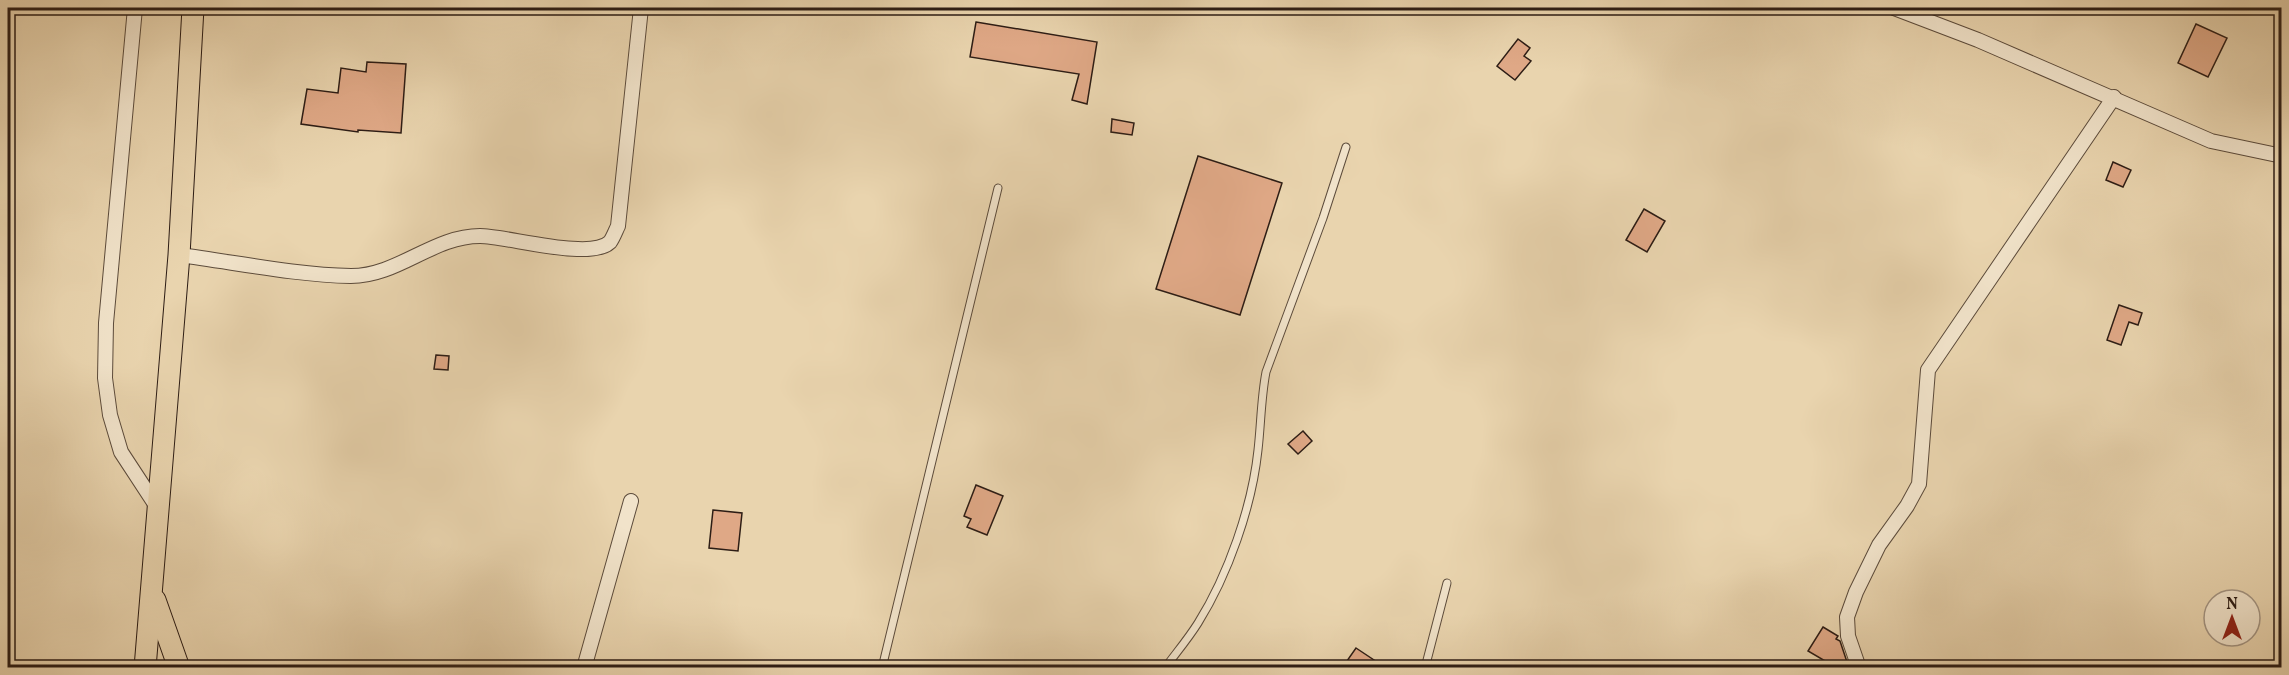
<svg xmlns="http://www.w3.org/2000/svg" width="2289" height="675" viewBox="0 0 2289 675" font-family="Vollkorn,serif">
  <style>
    .building { fill: #dfa886; stroke: #2d1d15; stroke-width: 1.5 }
    .lines { fill: none; stroke-linecap: round; stroke-linejoin: round }
    .service-casing { stroke: #5c4b3b; stroke-width: 9 }
    .minor-casing { stroke: #5c4b3b; stroke-width: 16 }
    .primary-casing { stroke: #2d1d15; stroke-width: 23 }
    .service { stroke: #f1e3ca; stroke-width: 7 }
    .minor { stroke: #f1e3ca; stroke-width: 14 }
    .primary { stroke: #e9d4ae; stroke-width: 21 }
  </style>
  <rect width="100%" height="100%" fill="#e9d4ae"/>
  <filter id="stains"><feTurbulence type="fractalNoise" baseFrequency=".00333" numOctaves="4"/><feColorMatrix values="0 0 0 0 .2 0 0 0 0 .09 0 0 0 0 .02 0 0 0 .5 -.17"/></filter>
  <radialGradient id="worn" r=".72"><stop offset=".6" stop-color="#630" stop-opacity="0"/><stop offset="1" stop-color="#630" stop-opacity=".3"/></radialGradient>
  <g class="building">
    <polygon points="976,22 1097,42 1087,104 1072,100 1079,74 970,57"/>
    <polygon points="2196,24 2227,38 2208,77 2178,63"/>
    <polygon points="1518,39 1530,48 1524,56 1531,61 1515,80 1497,66"/>
    <polygon points="367,62 406,64 401,133 358,130 358,132 301,124 307,89 338,93 341,68 366,72"/>
    <polygon points="1112,119 1134,123 1132,135 1111,132"/>
    <polygon points="1198,156 1282,183 1240,315 1156,289"/>
    <polygon points="2113,162 2131,170 2123,187 2106,180"/>
    <polygon points="1644,209 1665,221 1647,252 1626,240"/>
    <polygon points="2119,305 2142,313 2138,325 2129,322 2121,345 2107,340"/>
    <polygon points="436,355 449,356 448,370 434,369"/>
    <polygon points="1303,431 1312,441 1298,454 1288,444"/>
    <polygon points="976,485 1003,496 987,535 967,527 971,519 964,516"/>
    <polygon points="713,510 742,513 738,551 709,548"/>
    <polygon points="1823,627 1838,636 1836,639 1840,641 1849,668 1837,668 1808,651"/>
    <polygon points="1356,648 1386,668 1342,668"/>
  </g>
  <g class="lines">
    <defs>
      <g id="service">
        <polyline points="882,668 998,188"/>
        <path d="M1165,668C1176,653 1188,639 1198,623C1228,575 1252,507 1258,450C1261,424 1261,398 1266,372L1323,218L1346,147"/>
        <polyline points="1425,668 1447,583"/>
      </g>
      <g id="minor">
        <polyline points="135,8 106,323 105,378 110,415 121,452 157,507"/>
        <polyline points="1894,8 1978,40 2211,141 2282,156"/>
        <path d="M179,255C234,262 295,275 351,276C398,276 433,236 480,236C507,236 591,261 610,242C613,238 616,230 618,226L641,8"/>
        <polyline points="584,668 631,501"/>
        <polyline points="1859,668 1848,636 1847,617 1856,592 1879,545 1907,506 1919,484 1928,370 2114,97"/>
      </g>
      <g id="primary">
        <polyline points="155,600 179,668"/>
        <polyline points="145,668 179,255 193,8"/>
      </g>
    </defs>
    <use href="#service" class="service-casing"/>
    <use href="#minor" class="minor-casing"/>
    <use href="#primary" class="primary-casing"/>
    <use href="#service" class="service"/>
    <use href="#minor" class="minor"/>
    <use href="#primary" class="primary"/>
  </g>
  <rect width="2289" height="675" fill="none" stroke="#e9d4ae" stroke-width="30"/>
  <rect x="9" y="9" width="2271" height="657" fill="none" stroke="#2d1d15" stroke-width="3"/>
  <rect x="15" y="15" width="2259" height="645" fill="none" stroke="#2d1d15" stroke-width="1.5"/>
  <g transform="translate(2232 618)"><circle r="28" fill="#f1e3ca" stroke="#a39482" stroke-width="1.5"/>
  <path d="M0-4.5L10 22L0 15L-10 22Z" fill="#8f2418"/>
  <text y="-9" font-size="16" font-weight="bold" text-anchor="middle" fill="#2d1d15">N</text>
  </g>
  <rect width="100%" height="100%" filter="url(#stains)"/>
  <rect width="100%" height="100%" fill="url(#worn)"/>
</svg>
